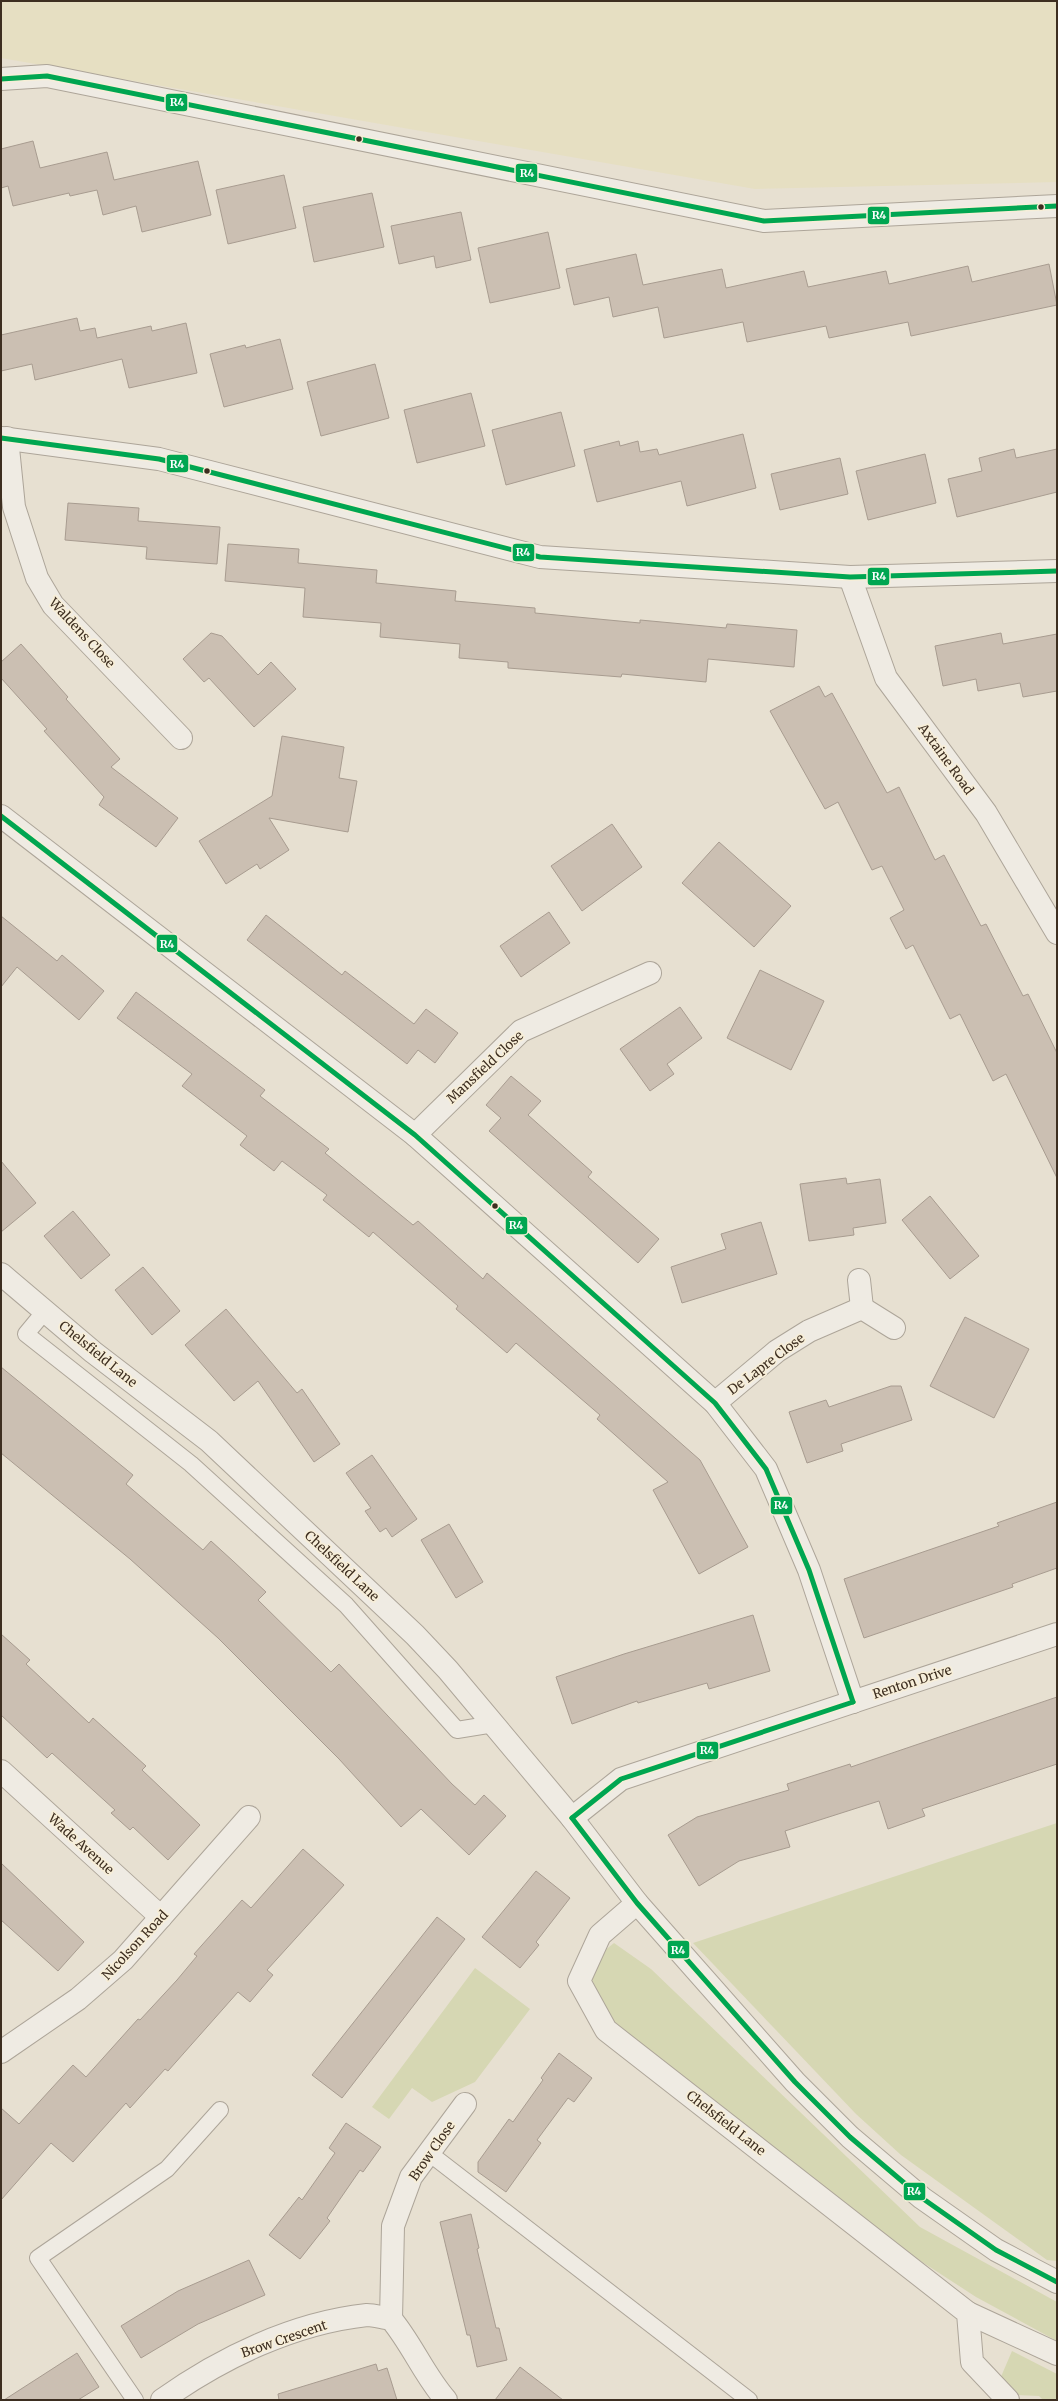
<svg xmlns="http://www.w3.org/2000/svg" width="1058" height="2401" viewBox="0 0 1058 2401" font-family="Merriweather,serif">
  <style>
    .farmland { fill: #e6dfc2 }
    .green { fill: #d6d7b3 }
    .building { fill: #cbbfb2; stroke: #a89c90 }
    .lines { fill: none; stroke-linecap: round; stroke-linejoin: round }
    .service-casing { stroke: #ada599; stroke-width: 18 }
    .minor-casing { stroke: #ada599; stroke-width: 24 }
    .tertiary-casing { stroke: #ada599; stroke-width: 24 }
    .service { stroke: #efebe3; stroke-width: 16 }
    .minor { stroke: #efebe3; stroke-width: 22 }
    .tertiary { stroke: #efebe3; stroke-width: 22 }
    .bus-1-casing { stroke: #f7eed8; stroke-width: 8 }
    .bus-1 { stroke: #00a651; stroke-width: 5 }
    .bus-dot { fill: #3d2e20; stroke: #f7eed8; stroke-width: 1.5 }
    .labels { text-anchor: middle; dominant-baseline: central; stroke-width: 3.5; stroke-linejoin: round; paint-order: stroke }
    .street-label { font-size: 13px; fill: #3d2e20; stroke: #f7eed8 }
    .line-badge { stroke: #f7eed8; stroke-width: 1.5 }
    .badge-label { font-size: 11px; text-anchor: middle; font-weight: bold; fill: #fff }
  </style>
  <rect width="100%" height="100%" fill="#e7e0d1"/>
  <polygon class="farmland" points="1,1 1057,1 1057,182 755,189 1,58"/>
  <g class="green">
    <polygon points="1057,1823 1057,2261 1047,2260 901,2155 856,2114 693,1943"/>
    <polygon points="614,1943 651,1969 920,2227 1057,2302 1057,2341 976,2297 893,2243 607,2019 592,1979 604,1951"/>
    <polygon points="475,1968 530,2009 475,2082 432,2102 412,2088 389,2119 372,2107"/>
    <polygon points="1012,2351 1057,2374 1057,2400 1043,2400 1039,2396 1017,2395 1000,2379"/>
  </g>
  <g class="building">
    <polygon points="33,141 40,168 107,152 114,180 198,161 211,215 142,232 136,206 103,215 97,190 70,196 69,193 13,206 8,186 1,188 1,149"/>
    <polygon points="284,175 296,228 228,244 216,190"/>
    <polygon points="372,193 384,247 314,262 303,207"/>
    <polygon points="461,212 471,260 436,268 434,256 399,264 391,226"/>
    <polygon points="548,232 560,288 490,303 478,248"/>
    <polygon points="636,254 643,285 722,269 726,288 804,271 808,287 886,271 889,284 968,266 972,282 1049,264 1057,305 911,336 908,322 829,338 826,326 747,342 743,322 664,338 658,307 613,317 609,297 574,305 566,269"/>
    <polygon points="77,318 80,331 95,328 97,338 151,326 152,331 186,323 197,373 129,388 122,359 35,380 32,364 1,371 1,335"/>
    <polygon points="280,339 293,389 224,407 210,354 245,345 246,348"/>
    <polygon points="375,364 389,418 321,436 307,382"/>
    <polygon points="471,393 485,446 417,463 404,410"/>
    <polygon points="561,412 575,466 506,485 492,430"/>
    <polygon points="743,434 756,488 687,506 681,481 597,502 584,450 619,441 620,446 638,441 640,452 657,449 659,455"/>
    <polygon points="1014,449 1016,458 1057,449 1057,492 957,517 948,479 982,471 979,458"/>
    <polygon points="925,454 936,503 868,520 856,471"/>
    <polygon points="840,458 848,494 780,510 771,474"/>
    <polygon points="68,503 139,508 138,521 220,527 217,564 146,559 147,547 65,540"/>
    <polygon points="228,544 299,549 298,563 377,570 376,583 456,591 455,601 535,608 535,613 640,623 640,620 726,628 727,624 797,630 794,667 708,659 706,682 622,674 621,677 508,668 508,662 459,658 460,644 380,637 381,623 303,617 305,588 225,581"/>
    <polygon points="211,633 222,636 258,675 271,662 296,689 254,727 209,678 204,682 183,659"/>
    <polygon points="1001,633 1003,644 1057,634 1057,691 1023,697 1020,683 978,691 976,679 943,686 935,646"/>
    <polygon points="21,644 68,697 66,699 120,759 111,767 178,818 156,847 99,805 104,797 44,731 47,729 1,678 1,662"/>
    <polygon points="819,686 825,697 832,693 887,793 899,787 935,860 944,855 981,926 986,924 1023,996 1028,994 1057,1053 1057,1178 1006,1074 993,1081 960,1014 950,1019 913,945 906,949 890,918 904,910 882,866 872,870 838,802 825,809 770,711"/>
    <polygon points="282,736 344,747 339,778 357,781 348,832 269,818 289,850 260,869 257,864 226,884 199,841 272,796"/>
    <polygon points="612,824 642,867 582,911 551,866"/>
    <polygon points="719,842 791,906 754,947 682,883"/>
    <polygon points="549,912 570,943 521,977 500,946"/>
    <polygon points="266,915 342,975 345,971 414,1024 426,1009 458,1033 435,1063 418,1050 407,1064 247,940"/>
    <polygon points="1,916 57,961 62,955 104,991 79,1020 17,967 1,987"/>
    <polygon points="760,970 824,1001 791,1070 727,1038"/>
    <polygon points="136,992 265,1090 260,1096 329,1149 325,1153 413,1225 418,1221 483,1279 487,1273 700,1460 748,1547 699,1574 653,1490 668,1482 597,1419 600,1415 516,1343 507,1353 456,1309 458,1306 373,1232 369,1237 323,1200 327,1195 282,1161 274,1171 240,1145 247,1136 182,1086 192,1074 117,1018"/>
    <polygon points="680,1007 702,1038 667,1064 674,1074 650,1091 620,1049"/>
    <polygon points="511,1076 541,1101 528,1115 592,1172 588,1177 659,1239 638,1263 489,1131 501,1118 486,1105"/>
    <polygon points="1,1161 36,1203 1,1232"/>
    <polygon points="846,1178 847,1184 880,1179 886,1223 853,1228 854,1235 809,1241 800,1184"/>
    <polygon points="930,1196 979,1256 950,1279 902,1220"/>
    <polygon points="73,1211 110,1255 81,1279 44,1236"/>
    <polygon points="761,1222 777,1274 682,1303 671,1267 726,1249 721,1234"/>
    <polygon points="143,1267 180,1311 152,1335 115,1290"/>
    <polygon points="226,1309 297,1393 302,1389 340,1444 314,1462 258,1381 234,1401 185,1345"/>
    <polygon points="965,1317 1029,1349 994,1418 930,1386"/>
    <polygon points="1,1367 133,1475 126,1484 203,1550 211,1541 233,1561 266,1592 258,1600 331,1672 339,1664 452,1784 475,1805 484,1795 506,1816 469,1855 421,1809 401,1827 339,1759 218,1638 130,1559 1,1453"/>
    <polygon points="891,1386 901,1386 912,1420 841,1444 843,1451 807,1463 789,1412 826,1400 829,1407"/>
    <polygon points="372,1455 417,1519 392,1537 386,1528 380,1532 365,1511 371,1508 346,1473"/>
    <polygon points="1057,1502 1057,1568 1012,1584 1013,1587 864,1638 844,1579 999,1526 997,1523"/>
    <polygon points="449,1524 483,1582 456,1598 421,1540"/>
    <polygon points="753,1615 770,1671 709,1689 707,1683 638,1703 637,1701 572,1724 556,1677 624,1654"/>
    <polygon points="1,1634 30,1660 26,1664 89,1723 93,1718 146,1766 142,1770 200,1825 168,1860 133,1827 130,1830 111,1813 115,1810 52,1753 47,1758 1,1715"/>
    <polygon points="1057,1697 1057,1764 922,1809 925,1816 888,1829 879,1801 785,1831 790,1847 739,1861 699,1886 668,1835 697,1817 789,1790 787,1784 850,1764 851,1767"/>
    <polygon points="303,1849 344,1885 267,1970 273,1975 250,2002 238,1992 168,2071 165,2069 130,2108 126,2103 73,2162 51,2143 1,2200 1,2108 19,2124 73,2065 86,2077 138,2019 140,2020 177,1980 197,1956 194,1954 242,1900 251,1908"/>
    <polygon points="1,1863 84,1942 58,1971 1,1920"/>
    <polygon points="536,1871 570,1898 536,1942 539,1945 520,1968 482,1937"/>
    <polygon points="437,1917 465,1939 342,2098 312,2075"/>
    <polygon points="559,2053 592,2078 574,2102 568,2098 537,2140 541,2143 506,2192 478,2172 478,2162 509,2119 513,2122 543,2080 541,2078"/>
    <polygon points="346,2123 381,2147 363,2172 360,2170 327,2218 330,2221 300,2259 269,2235 299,2197 302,2200 335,2153 329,2148"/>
    <polygon points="471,2214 479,2248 477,2249 496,2328 499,2328 507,2360 477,2367 470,2335 467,2335 440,2222"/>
    <polygon points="249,2260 265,2295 198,2324 141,2358 121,2326 178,2291"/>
    <polygon points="77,2353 99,2387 78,2400 4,2400"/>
    <polygon points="376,2364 378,2371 387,2368 397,2400 279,2400 278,2394"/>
    <polygon points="520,2367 563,2400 495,2400"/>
  </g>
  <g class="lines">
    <defs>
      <g id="service">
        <polyline points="45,1311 26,1334 191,1464 346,1605 457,1730 494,1724"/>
        <polyline points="429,2153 749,2400"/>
        <polyline points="135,2400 38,2258 167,2169 220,2110"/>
      </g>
      <g id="minor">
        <polyline points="1,438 159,459 540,557 850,577 1057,571"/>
        <polyline points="7,438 14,507 37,578 53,605 181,738"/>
        <polyline points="850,577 886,678 986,813 1057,933"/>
        <polyline points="1,816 415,1135 715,1403 766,1469 809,1570 853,1702"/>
        <polyline points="415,1135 521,1031 650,973"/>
        <polyline points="859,1280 862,1308"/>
        <polyline points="715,1403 777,1351 809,1331 862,1308 894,1328"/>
        <polyline points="1,1771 161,1917"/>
        <polyline points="572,1818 621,1779 1057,1634"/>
        <polyline points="637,1903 600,1935 579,1981 606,2030 968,2313 972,2362 1008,2400"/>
        <polyline points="1,2052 78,1999 123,1960 249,1817"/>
        <polyline points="968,2313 1057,2354"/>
        <polyline points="391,2319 393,2226 411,2177 465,2104"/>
        <path d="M162,2400C221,2358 293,2323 367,2315C374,2315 383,2318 391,2319C412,2344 424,2375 446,2400"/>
      </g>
      <g id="tertiary">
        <polyline points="1,79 47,76 764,221 1057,206"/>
        <polyline points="1,1274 93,1352 209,1441 415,1635 448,1670 572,1818 637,1903 795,2082 850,2137 922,2198 996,2250 1057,2282"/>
      </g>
    </defs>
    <use href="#service" class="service-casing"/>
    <use href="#minor" class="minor-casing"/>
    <use href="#tertiary" class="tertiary-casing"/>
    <use href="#service" class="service"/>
    <use href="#minor" class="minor"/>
    <use href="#tertiary" class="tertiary"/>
    <defs>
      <g id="bus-1">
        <polyline points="1,79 47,76 764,221 1057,206"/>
        <polyline points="1,438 159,459 540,557 850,577 1057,571"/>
        <polyline points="1,816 415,1135 715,1403 766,1469 809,1570 853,1702"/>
        <polyline points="572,1818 637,1903 795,2082 850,2137 922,2198 996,2250 1057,2282"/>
        <polyline points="572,1818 621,1779 853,1702"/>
      </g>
    </defs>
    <use href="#bus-1" class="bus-1-casing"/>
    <use href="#bus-1" class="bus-1"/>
  </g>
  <g class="bus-dot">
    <circle cx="359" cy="139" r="3.5"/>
    <circle cx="1041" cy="207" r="3.5"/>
    <circle cx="207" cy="471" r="3.5"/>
    <circle cx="495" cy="1206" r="3.5"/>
  </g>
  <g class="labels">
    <g class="street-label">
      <text transform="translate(82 633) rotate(47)">Waldens Close</text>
      <text transform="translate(946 759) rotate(54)">Axtaine Road</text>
      <text transform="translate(485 1067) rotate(-43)">Mansfield Close</text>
      <text transform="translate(98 1354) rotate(39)">Chelsfield Lane</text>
      <text transform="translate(766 1364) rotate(-37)">De Lapre Close</text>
      <text transform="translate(342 1566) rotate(43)">Chelsfield Lane</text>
      <text transform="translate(912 1682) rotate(-18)">Renton Drive</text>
      <text transform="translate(81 1844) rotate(42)">Wade Avenue</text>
      <text transform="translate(135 1945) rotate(-47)">Nicolson Road</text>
      <text transform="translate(726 2123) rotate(38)">Chelsfield Lane</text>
      <text transform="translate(432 2151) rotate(-55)">Brow Close</text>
      <text transform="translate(284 2339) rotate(-19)">Brow Crescent</text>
    </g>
  </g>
  <g class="line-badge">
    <rect x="165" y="93" width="23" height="19" rx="4" fill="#00a651"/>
    <rect x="515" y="163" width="23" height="20" rx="4" fill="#00a651"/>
    <rect x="867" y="206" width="23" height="19" rx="4" fill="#00a651"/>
    <rect x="166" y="454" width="23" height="19" rx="4" fill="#00a651"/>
    <rect x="512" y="543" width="23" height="19" rx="4" fill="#00a651"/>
    <rect x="867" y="567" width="23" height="19" rx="4" fill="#00a651"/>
    <rect x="156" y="934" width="22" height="19" rx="4" fill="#00a651"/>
    <rect x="505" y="1216" width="23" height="19" rx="4" fill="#00a651"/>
    <rect x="770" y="1496" width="23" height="19" rx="4" fill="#00a651"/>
    <rect x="696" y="1741" width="23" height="19" rx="4" fill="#00a651"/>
    <rect x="667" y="1940" width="23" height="19" rx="4" fill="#00a651"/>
    <rect x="903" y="2182" width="23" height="19" rx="4" fill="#00a651"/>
  </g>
  <g class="badge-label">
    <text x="177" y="106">R4</text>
    <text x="527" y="177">R4</text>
    <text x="879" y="219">R4</text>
    <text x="177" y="468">R4</text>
    <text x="523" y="556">R4</text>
    <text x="879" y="580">R4</text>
    <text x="167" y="948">R4</text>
    <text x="516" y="1229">R4</text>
    <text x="781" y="1509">R4</text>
    <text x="707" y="1754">R4</text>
    <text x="678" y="1954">R4</text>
    <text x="914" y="2195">R4</text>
  </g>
  <rect width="1058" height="2401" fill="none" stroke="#3d2e20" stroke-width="4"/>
</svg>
